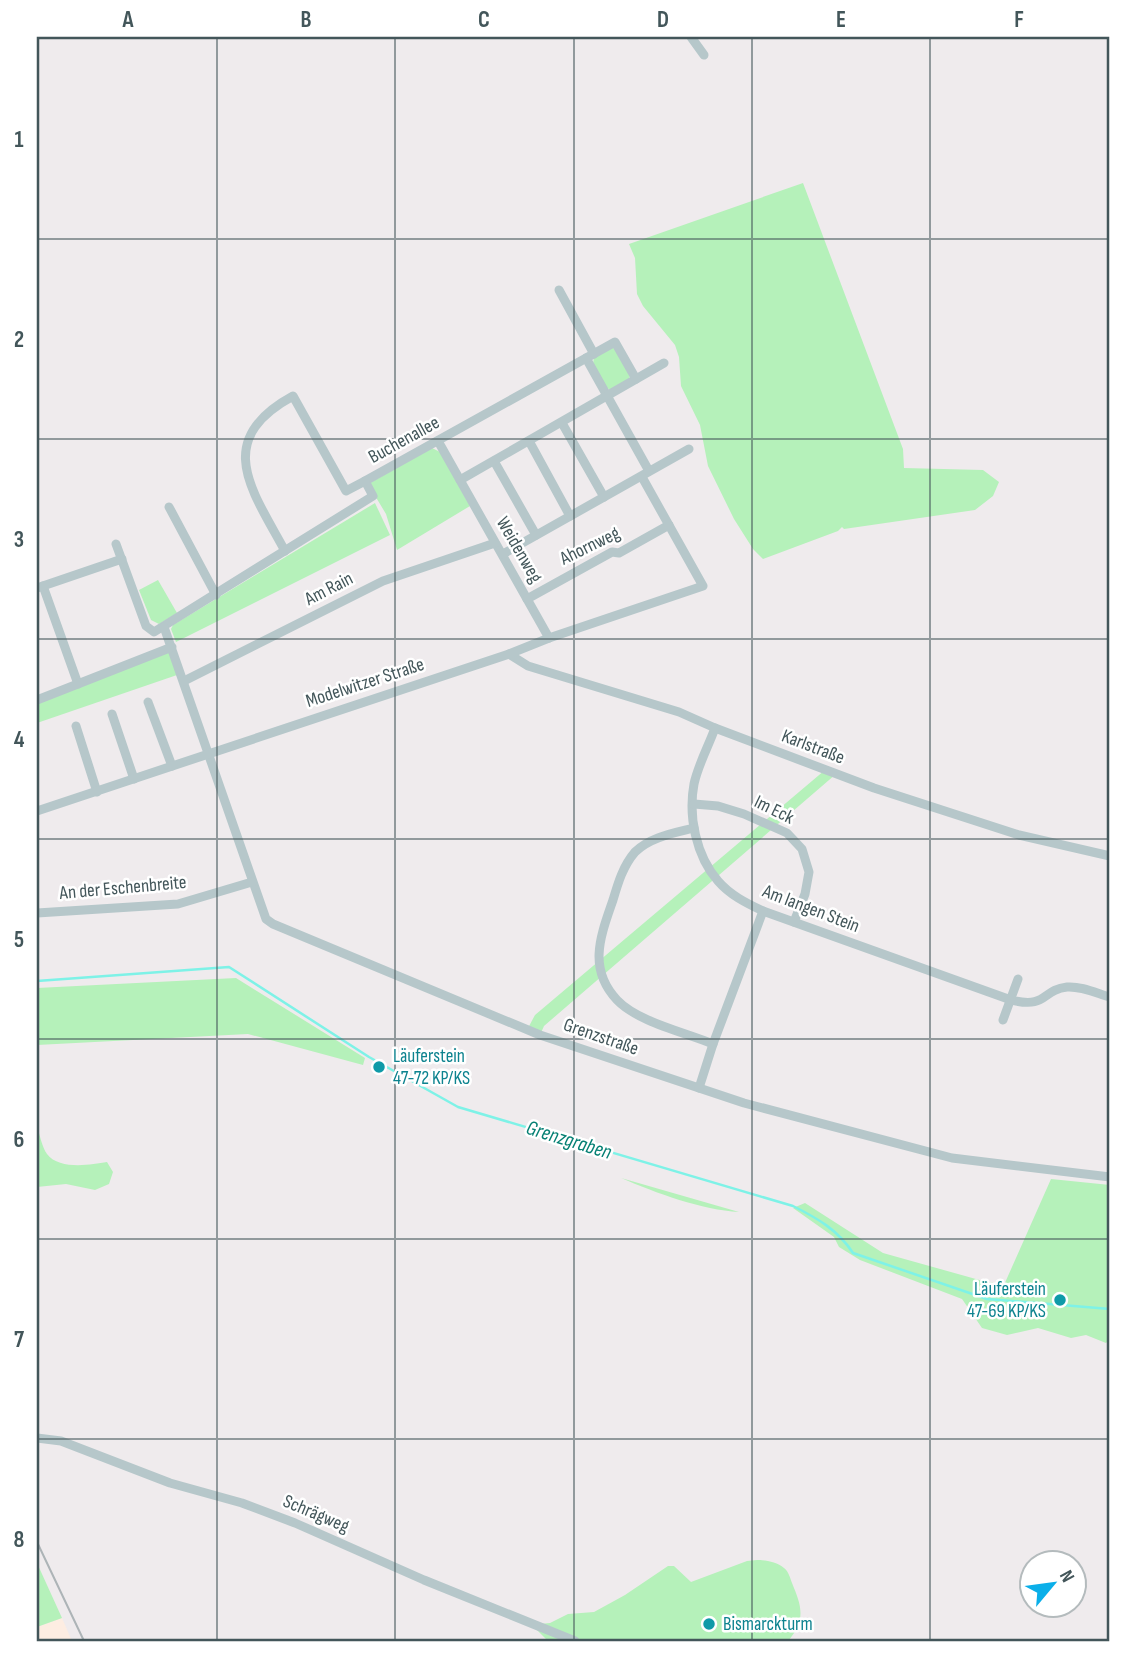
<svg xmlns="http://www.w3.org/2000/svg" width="1147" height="1678" viewBox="0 0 1147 1678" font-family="'Sofia Sans Condensed',sans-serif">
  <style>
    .commercial { fill: #fdede2 }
    .green { fill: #b5f1ba }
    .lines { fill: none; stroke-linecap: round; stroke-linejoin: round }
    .stream { stroke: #7ef2e7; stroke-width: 2.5 }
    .street { stroke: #b6c7ca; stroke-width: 9 }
    .tram { stroke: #adb4b7; stroke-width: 2 }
    .grid { fill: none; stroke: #43565a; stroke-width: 2; stroke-opacity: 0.55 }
    .culture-dot { fill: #0f9aa8; stroke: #fff; stroke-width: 2.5 }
    .labels { text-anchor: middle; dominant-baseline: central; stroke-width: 5; stroke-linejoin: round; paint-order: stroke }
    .street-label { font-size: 19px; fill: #43565a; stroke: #fff }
    .culture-label { font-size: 19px; fill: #0d838f; stroke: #fff; text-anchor: start }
    .water-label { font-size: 21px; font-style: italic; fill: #068074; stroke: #fff }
    .neatline { fill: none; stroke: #43565a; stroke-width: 2.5 }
    .grid-label { font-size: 23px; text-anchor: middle; font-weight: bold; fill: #43565a }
  </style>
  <rect width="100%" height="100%" fill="#efebed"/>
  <polygon class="commercial" points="62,1618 72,1641 37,1641 37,1627"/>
  <g class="green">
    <polygon points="803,183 903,449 904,468 983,470 999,482 993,496 975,510 844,529 842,527 838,531 763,559 753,549 734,519 708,466 700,425 681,386 679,357 675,345 643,306 637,294 635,258 629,244"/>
    <polygon points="611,347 616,349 630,375 629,380 612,390 606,388 593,364 594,357"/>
    <polygon points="432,448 440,452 470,506 397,550 386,514 368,484"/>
    <polygon points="375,503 390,535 176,642 171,629 173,625"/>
    <polygon points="158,580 177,613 159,624 151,620 139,590"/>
    <polygon points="164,653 169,653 177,675 37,723 37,704"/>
    <polygon points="825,770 836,774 544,1026 540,1035 527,1030 535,1015"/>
    <polygon points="236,978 365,1058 363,1065 248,1034 37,1045 37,988"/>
    <path d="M37,1127C40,1135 42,1147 47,1154C59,1170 90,1165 107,1162L113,1172L109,1184L95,1190L66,1184L37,1187Z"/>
    <path d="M621,1178L739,1212C702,1210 656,1193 621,1178Z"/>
    <polygon points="1051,1179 1110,1185 1110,1339 1106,1343 1086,1335 1071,1338 1038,1328 1007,1335 982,1328 962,1299 860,1260 839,1247 834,1237 793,1208 805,1203 883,1253 983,1281 1004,1285"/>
    <path d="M757,1560C766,1560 777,1562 784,1568C789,1572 790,1578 792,1583C802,1607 806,1620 788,1641H548L535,1628L540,1624L550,1623L568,1614L594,1612L625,1595L668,1566H674L691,1582L747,1561Z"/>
    <polygon points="37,1563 62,1618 37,1627"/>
  </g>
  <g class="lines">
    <path class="stream" d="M37,981L229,967L369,1057L458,1107L793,1206C817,1218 838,1230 853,1253L987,1299L1110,1309"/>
    <g class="street">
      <polyline points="691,37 704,55"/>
      <polyline points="559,290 594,354"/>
      <polyline points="586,358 649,471"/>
      <polyline points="562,423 604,497"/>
      <polyline points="438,441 549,638"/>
      <polyline points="529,441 570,516"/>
      <polyline points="494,461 536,535"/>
      <polyline points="460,480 664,363"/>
      <polyline points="169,507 216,595"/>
      <polyline points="116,544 146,626 154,632 373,496 365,481 615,342 636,379"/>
      <path d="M285,551C252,490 212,440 293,396L346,491L365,481"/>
      <polyline points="503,554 689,449"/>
      <polyline points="43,586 78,684"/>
      <polyline points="37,588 122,559"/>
      <polyline points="527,599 612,552 619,553 669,525"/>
      <polyline points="164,627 266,919 273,924 540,1035 744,1103 952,1158 1110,1177"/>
      <polyline points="509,654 528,666 679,712 715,728 874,788 1019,835 1110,856"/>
      <polyline points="184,681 383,581 495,543"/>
      <polyline points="37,700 172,647"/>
      <polyline points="148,702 172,766"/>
      <polyline points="112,714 134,779"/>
      <polyline points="76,726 97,792"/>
      <path d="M715,728C709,745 698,765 694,784C688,816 696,856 718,881C730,895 746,903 763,911L1011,1000C1048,1009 1041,990 1067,987C1082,986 1096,993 1110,997"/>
      <polyline points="694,804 718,806 744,814 787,833 802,849 809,872 805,894 794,922"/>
      <polyline points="37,811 509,654 549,638 703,586 642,477"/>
      <path d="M694,828C674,833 650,837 635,852C623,866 618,883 613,900C601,935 587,968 617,1000C638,1022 684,1032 713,1044"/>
      <polyline points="37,913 178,904 252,882"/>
      <polyline points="1003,1020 1018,979"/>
      <polyline points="699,1088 713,1044 763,911"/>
      <polyline points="37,1438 61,1441 170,1483 242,1503 295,1523 424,1580 575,1641"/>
    </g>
    <polyline class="tram" points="37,1542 84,1641"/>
  </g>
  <path class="grid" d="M217,37V1641M395,37V1641M574,37V1641M752,37V1641M930,37V1641M37,239H1110M37,439H1110M37,639H1110M37,839H1110M37,1039H1110M37,1239H1110M37,1439H1110"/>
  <g class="culture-dot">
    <circle cx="379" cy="1067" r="7"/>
    <circle cx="1060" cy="1300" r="7"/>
    <circle cx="709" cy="1624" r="7"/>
  </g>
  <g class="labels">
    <g class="street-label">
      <text transform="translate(404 440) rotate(-29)">Buchenallee</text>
      <text transform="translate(590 546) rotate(-26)">Ahornweg</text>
      <text transform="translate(519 550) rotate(60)">Weidenweg</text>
      <text transform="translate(329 589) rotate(-27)">Am Rain</text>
      <text transform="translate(365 683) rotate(-18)">Modelwitzer Straße</text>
      <text transform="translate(813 747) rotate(21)">Karlstraße</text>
      <text transform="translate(774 810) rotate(26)">Im Eck</text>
      <text transform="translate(123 888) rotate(-5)">An der Eschenbreite</text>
      <text transform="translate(811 909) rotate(21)">Am langen Stein</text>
      <text transform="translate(601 1037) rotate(19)">Grenzstraße</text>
      <text transform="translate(316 1514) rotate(23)">Schrägweg</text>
    </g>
    <g class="culture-label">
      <text x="393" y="1056">Läuferstein<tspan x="393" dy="22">47-72 KP/KS</tspan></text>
      <text x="1046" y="1289" text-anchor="end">Läuferstein<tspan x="1046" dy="22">47-69 KP/KS</tspan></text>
      <text x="723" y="1624">Bismarckturm</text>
    </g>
    <g class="water-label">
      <text transform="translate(569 1140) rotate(17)">Grenzgraben</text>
    </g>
  </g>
  <rect width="1147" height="1678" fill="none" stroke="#ffffff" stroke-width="77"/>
  <g transform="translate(1053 1584) rotate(61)"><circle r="33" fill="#ffffff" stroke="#b4bbbd" stroke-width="2"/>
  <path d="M0-5L12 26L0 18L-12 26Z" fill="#0bafe9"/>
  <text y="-10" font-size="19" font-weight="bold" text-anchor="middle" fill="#43565a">N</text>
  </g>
  <rect x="38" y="38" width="1070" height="1602" class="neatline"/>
  <g class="grid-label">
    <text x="128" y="27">A</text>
    <text x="306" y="27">B</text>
    <text x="484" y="27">C</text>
    <text x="663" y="27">D</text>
    <text x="841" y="27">E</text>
    <text x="1019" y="27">F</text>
    <text x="19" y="147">1</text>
    <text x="19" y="347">2</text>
    <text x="19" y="547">3</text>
    <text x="19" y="747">4</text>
    <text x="19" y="947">5</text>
    <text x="19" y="1147">6</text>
    <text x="19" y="1347">7</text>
    <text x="19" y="1547">8</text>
  </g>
</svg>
